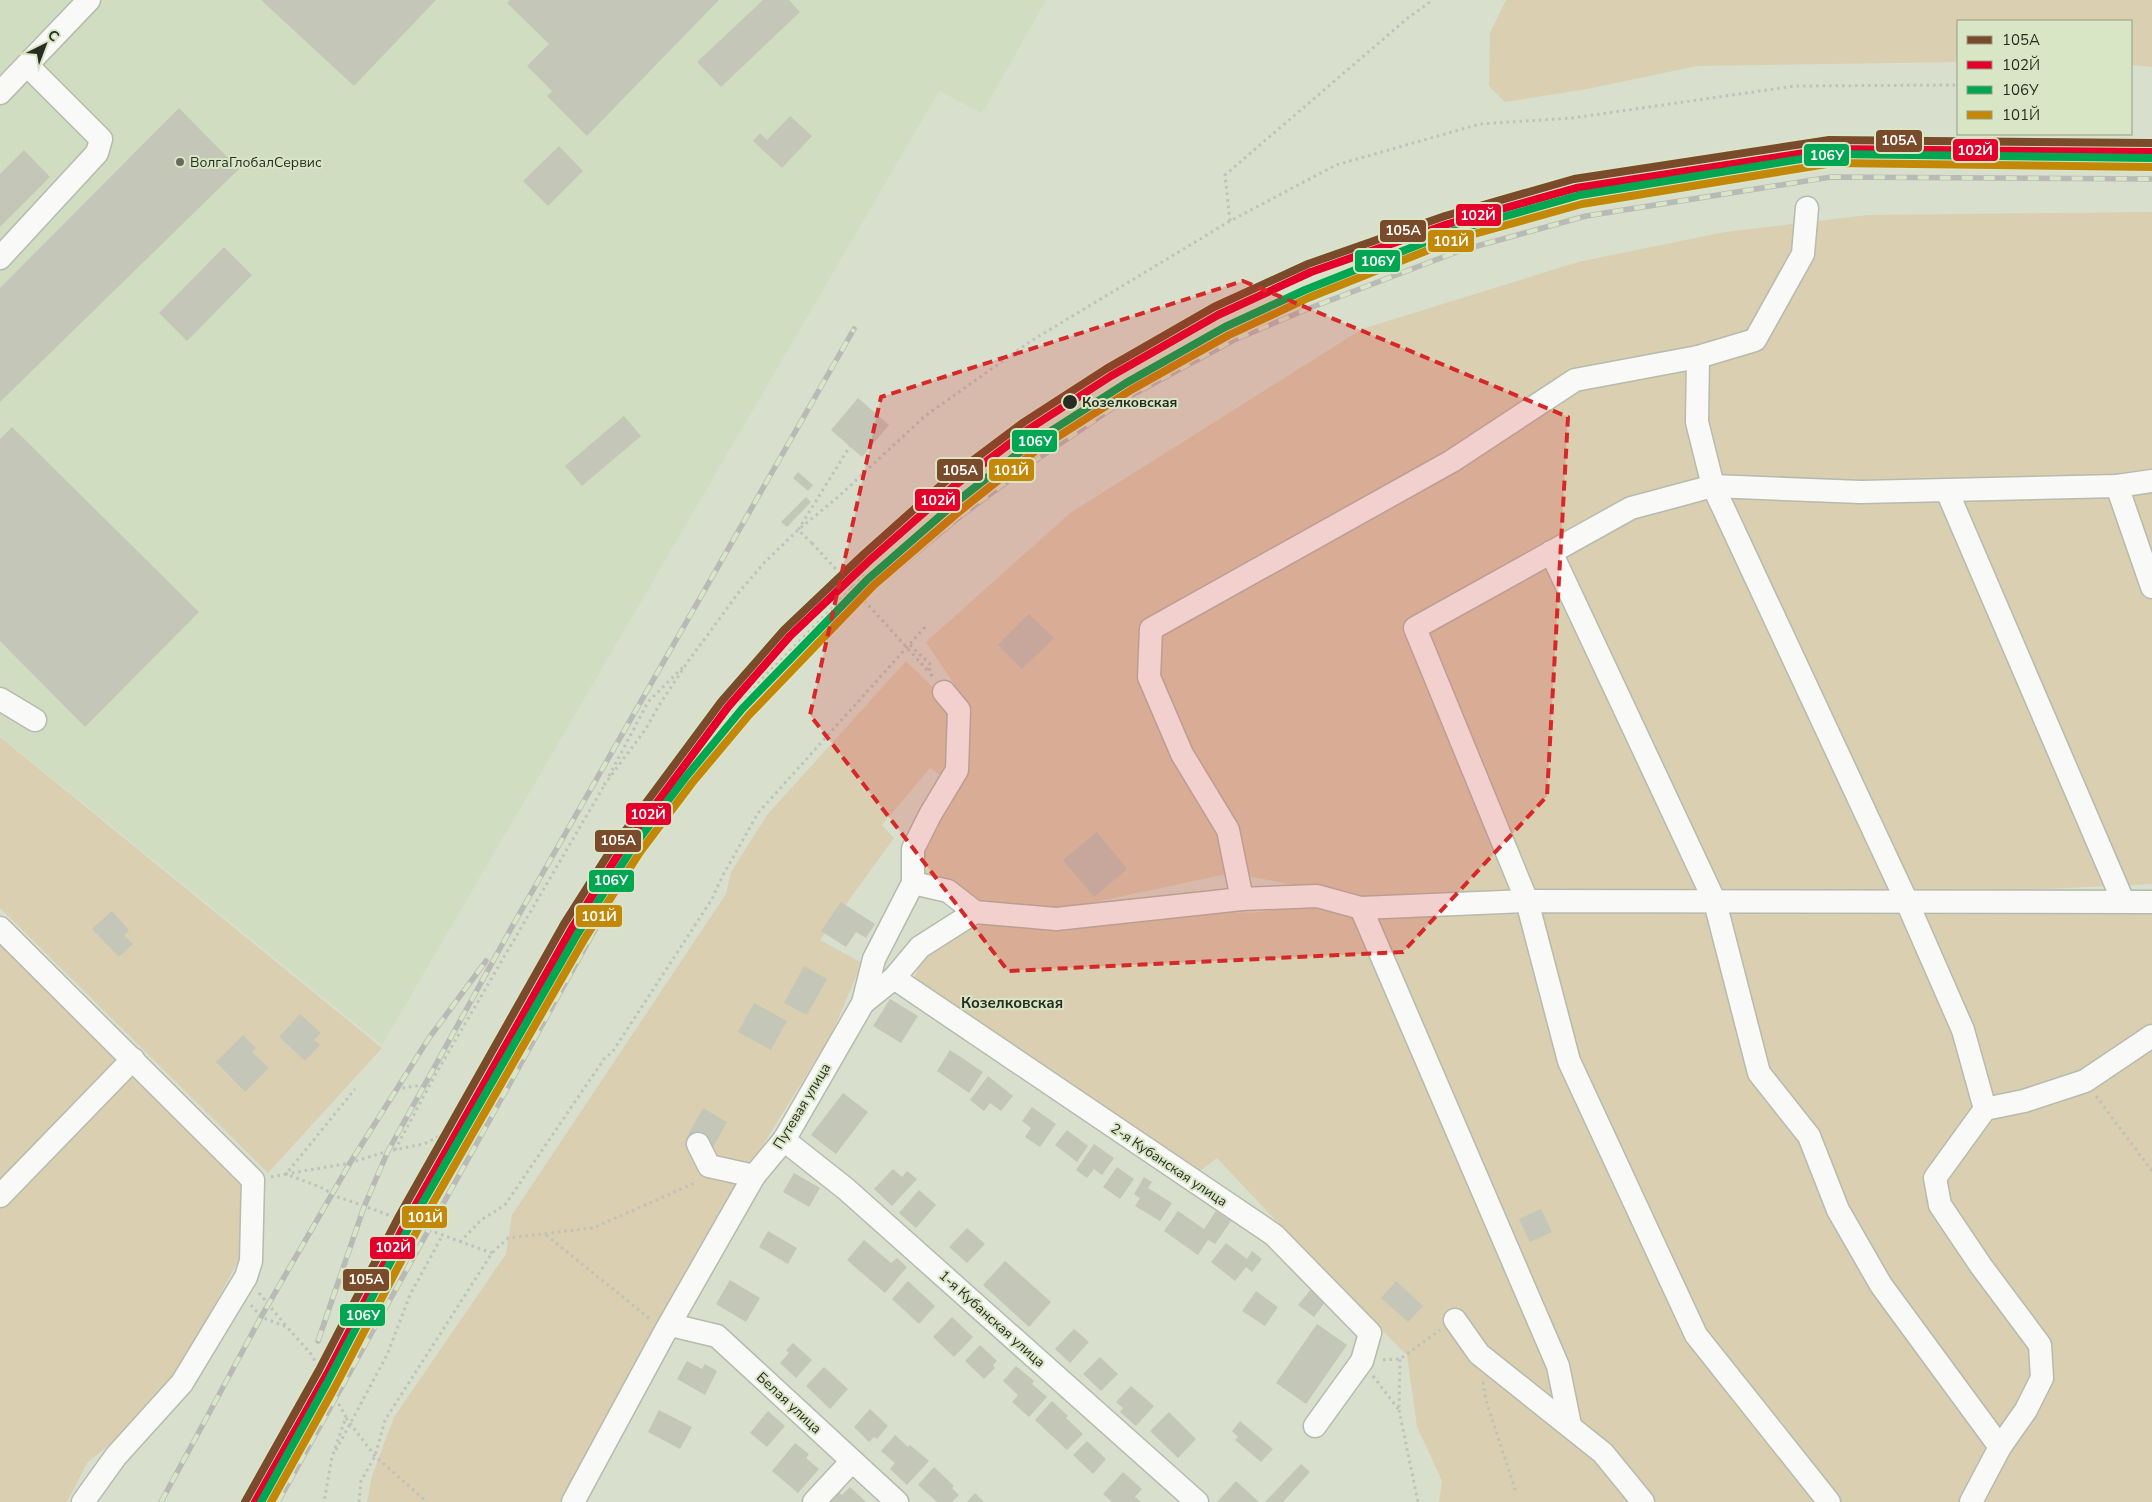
<svg xmlns="http://www.w3.org/2000/svg" width="2152" height="1502" viewBox="0 0 2152 1502" font-family="'Nunito Sans',sans-serif">
  <style>
    .built { fill: #d1ddc0 }
    .green { fill: #dacfb1 }
    .building { fill: #c4c7b8 }
    .lines { fill: none; stroke-linecap: round; stroke-linejoin: round }
    .minor-casing { stroke: #b5bbad; stroke-width: 25 }
    .path { stroke: #bec2bb; stroke-width: 3; stroke-dasharray: 2.5 4; stroke-linecap: butt }
    .minor { stroke: #f9faf8; stroke-width: 22 }
    .rail-casing { stroke: #b9bab6; stroke-width: 5.5 }
    .rail { stroke: #d9e6c6; stroke-width: 4; stroke-dasharray: 11; stroke-linecap: butt }
    .path-bridge { stroke: #bec2bb; stroke-width: 3; stroke-dasharray: 2.5 4; stroke-linecap: butt }
    .rail-1-casing { stroke: #d9e6c6; stroke-width: 11 }
    .rail-2-casing { stroke: #d9e6c6; stroke-width: 11 }
    .rail-3-casing { stroke: #d9e6c6; stroke-width: 11 }
    .rail-4-casing { stroke: #d9e6c6; stroke-width: 11 }
    .rail-1 { stroke: #7a4b2a; stroke-width: 8 }
    .rail-2 { stroke: #e4002b; stroke-width: 8 }
    .rail-3 { stroke: #00a651; stroke-width: 8 }
    .rail-4 { stroke: #c48808; stroke-width: 8 }
    .marked { fill: #d62828; fill-opacity: 0.2; stroke: #d62828; stroke-width: 4; stroke-dasharray: 10 6; stroke-linejoin: round }
    .poi-dot { fill: #666b5d; stroke: #d9e6c6; stroke-width: 2 }
    .stop-dot { fill: #292d21; stroke: #d9e6c6; stroke-width: 2 }
    .labels { text-anchor: middle; dominant-baseline: central; stroke-width: 4; stroke-linejoin: round; paint-order: stroke }
    .poi-label { font-size: 14px; fill: #292d21; stroke: #d9e6c6; text-anchor: start }
    .stop-label { font-size: 14px; font-weight: bold; fill: #292d21; stroke: #d9e6c6; text-anchor: start }
    .street-label { font-size: 14px; fill: #292d21; stroke: #d9e6c6 }
    .neighbourhood-label { font-size: 15px; font-weight: bold; fill: #292d21; stroke: #d9e6c6 }
    .line-badge { stroke: #d9e6c6; stroke-width: 2 }
    .badge-label { font-size: 14px; text-anchor: middle; font-weight: bold; fill: #fff }
  </style>
  <rect width="100%" height="100%" fill="#d8dfcd"/>
  <polygon class="built" points="0,0 1046,0 982,113 939,91 382,1045 0,736"/>
  <g class="green">
    <polygon points="1506,0 2152,0 2152,67 2131,65 2131,21 1958,21 1958,62 1697,66 1587,89 1505,102 1489,86 1490,33"/>
    <polygon points="2152,212 2152,884 1955,893 1367,899 1232,873 1052,911 978,904 925,873 922,850 968,761 960,693 926,642 1070,513 1362,329 1578,262 1725,232 1868,215"/>
    <polygon points="906,661 946,700 953,735 944,778 930,768 882,825 894,838 820,940 862,963 831,1035 745,1174 563,1502 367,1502 372,1476 394,1417 506,1254 512,1215 726,894 731,872 767,815"/>
    <polygon points="0,737 382,1048 268,1173 0,908"/>
    <polygon points="1324,902 1539,911 2152,914 2152,1502 1439,1502 1442,1481 1417,1427 1407,1355 1345,1294 1217,1158 1196,1174 912,984 922,959 953,938 988,922 1027,925 1060,931 1159,916 1260,912"/>
    <polygon points="0,937 242,1183 246,1246 181,1368 158,1404 87,1463 67,1502 0,1502"/>
  </g>
  <g class="building">
    <polygon points="261,0 436,0 354,86"/>
    <polygon points="510,0 719,0 587,136 547,96 552,91 527,66 549,44 507,3"/>
    <polygon points="763,0 789,0 800,12 721,87 697,62"/>
    <polygon points="179,108 239,169 0,402 0,288"/>
    <polygon points="790,116 812,136 782,168 753,141 760,133 767,140"/>
    <polygon points="559,146 583,171 548,206 523,181"/>
    <polygon points="24,150 50,177 0,227 0,174"/>
    <polygon points="224,247 252,275 187,341 159,313"/>
    <polygon points="858,398 889,425 862,457 831,430"/>
    <polygon points="624,416 641,436 582,486 565,466"/>
    <polygon points="12,427 199,612 85,727 0,641 0,439"/>
    <polygon points="798,472 813,485 808,491 793,478"/>
    <polygon points="806,497 811,502 787,527 781,522"/>
    <polygon points="1029,614 1054,638 1022,669 998,645"/>
    <polygon points="1097,832 1127,869 1094,897 1063,860"/>
    <polygon points="841,902 875,924 866,938 856,932 846,947 821,931"/>
    <polygon points="112,911 129,930 124,935 133,944 119,957 92,929"/>
    <polygon points="804,966 827,979 807,1015 784,1003"/>
    <polygon points="890,999 918,1016 901,1043 873,1026"/>
    <polygon points="754,1003 787,1021 771,1050 738,1032"/>
    <polygon points="300,1014 321,1033 314,1040 320,1045 305,1061 279,1037"/>
    <polygon points="243,1035 256,1048 252,1052 269,1068 245,1092 216,1062"/>
    <polygon points="950,1050 983,1072 969,1093 937,1071"/>
    <polygon points="988,1076 1013,1096 1001,1111 990,1103 984,1111 970,1100"/>
    <polygon points="843,1093 868,1112 836,1154 811,1135"/>
    <polygon points="1032,1107 1056,1124 1040,1147 1025,1137 1031,1128 1022,1121"/>
    <polygon points="703,1108 727,1122 711,1151 686,1138"/>
    <polygon points="1067,1130 1088,1146 1077,1162 1055,1145"/>
    <polygon points="1094,1144 1114,1158 1102,1175 1094,1169 1087,1178 1076,1170"/>
    <polygon points="1117,1167 1134,1179 1120,1199 1103,1187"/>
    <polygon points="893,1169 902,1177 907,1171 917,1179 892,1206 874,1189"/>
    <polygon points="794,1173 820,1188 809,1207 783,1192"/>
    <polygon points="1144,1177 1152,1182 1148,1188 1172,1203 1160,1221 1135,1206 1140,1198 1134,1194"/>
    <polygon points="919,1190 936,1205 916,1228 899,1213"/>
    <polygon points="1541,1209 1552,1232 1530,1242 1519,1219"/>
    <polygon points="1178,1211 1204,1229 1216,1211 1231,1221 1215,1244 1208,1240 1198,1255 1164,1231"/>
    <polygon points="967,1228 985,1244 967,1263 949,1247"/>
    <polygon points="768,1231 797,1248 788,1264 759,1247"/>
    <polygon points="864,1240 891,1263 897,1258 907,1267 885,1293 847,1260"/>
    <polygon points="1226,1243 1247,1259 1252,1251 1262,1259 1252,1272 1246,1267 1235,1281 1211,1262"/>
    <polygon points="1005,1261 1051,1302 1029,1327 983,1285"/>
    <polygon points="730,1280 760,1298 746,1322 716,1304"/>
    <polygon points="908,1281 935,1306 919,1324 892,1299"/>
    <polygon points="1396,1281 1423,1306 1408,1322 1381,1298"/>
    <polygon points="1312,1288 1327,1300 1314,1317 1298,1305"/>
    <polygon points="1256,1291 1278,1307 1265,1326 1242,1311"/>
    <polygon points="952,1317 973,1337 954,1357 933,1337"/>
    <polygon points="1317,1324 1347,1345 1306,1404 1276,1383"/>
    <polygon points="1074,1329 1089,1342 1070,1363 1055,1349"/>
    <polygon points="793,1343 812,1360 796,1378 780,1363 789,1353 786,1350"/>
    <polygon points="980,1345 997,1361 993,1365 995,1368 984,1379 965,1361"/>
    <polygon points="1100,1357 1118,1374 1101,1391 1083,1374"/>
    <polygon points="687,1361 702,1369 705,1364 717,1371 705,1395 677,1379"/>
    <polygon points="1016,1366 1034,1381 1032,1384 1047,1397 1029,1417 1012,1402 1018,1395 1003,1381"/>
    <polygon points="824,1367 848,1389 830,1409 806,1386"/>
    <polygon points="1131,1386 1154,1406 1136,1426 1120,1412 1123,1408 1116,1402"/>
    <polygon points="1052,1401 1068,1416 1066,1418 1083,1434 1067,1450 1035,1420"/>
    <polygon points="870,1409 888,1426 877,1439 874,1437 869,1442 854,1427"/>
    <polygon points="659,1410 692,1427 680,1449 648,1432"/>
    <polygon points="768,1411 785,1426 767,1447 750,1433"/>
    <polygon points="1169,1412 1196,1439 1178,1458 1150,1431"/>
    <polygon points="1240,1421 1273,1449 1261,1462 1235,1440 1238,1437 1232,1431"/>
    <polygon points="895,1435 908,1447 910,1445 929,1461 907,1485 890,1469 895,1463 881,1451"/>
    <polygon points="1087,1441 1106,1459 1093,1474 1073,1455"/>
    <polygon points="795,1443 809,1454 806,1458 819,1469 798,1493 772,1471"/>
    <polygon points="1301,1464 1310,1472 1283,1502 1265,1502"/>
    <polygon points="934,1467 954,1486 952,1488 959,1495 952,1502 937,1502 918,1485"/>
    <polygon points="1123,1472 1142,1489 1135,1497 1141,1502 1112,1502 1103,1494"/>
    <polygon points="1236,1481 1259,1502 1217,1502"/>
    <polygon points="850,1487 866,1502 829,1502 839,1492 842,1495"/>
    <polygon points="975,1493 984,1502 967,1502"/>
  </g>
  <g class="lines">
    <defs>
      <g id="minor">
        <polyline points="0,93 89,0"/>
        <polyline points="0,258 97,153 101,139 27,65"/>
        <polyline points="1698,357 1697,422 1713,486 1907,902 1963,1030 1985,1109 2024,1101 2085,1081 2152,1036"/>
        <polyline points="2117,486 2152,587"/>
        <polyline points="1947,491 2123,901"/>
        <polyline points="1551,552 1715,902 1759,1073 1809,1136 1838,1210 1881,1285 2000,1447"/>
        <polyline points="0,699 35,720"/>
        <polyline points="913,883 948,891 975,912 1056,919 1242,899 1317,896 1361,908 1527,901 2152,902"/>
        <polyline points="1242,899 1228,830 1182,754 1149,677 1151,629 1452,461 1575,380 1698,357 1755,340 1803,254 1807,208"/>
        <polyline points="1361,908 1558,1366 1570,1425"/>
        <polyline points="0,928 253,1180 251,1261 246,1277 182,1383 116,1456 83,1502"/>
        <polyline points="894,978 920,947 975,912"/>
        <polyline points="863,1003 894,978 1274,1235 1370,1333 1362,1361 1315,1426"/>
        <polyline points="784,1140 846,1189 1197,1502"/>
        <polyline points="698,1144 709,1166 754,1176"/>
        <polyline points="0,1196 133,1059"/>
        <polyline points="1455,1320 1479,1354 1603,1453 1643,1502"/>
        <polyline points="671,1325 717,1336 897,1502"/>
        <polyline points="573,1502 665,1332 754,1176 784,1140 863,1003 874,959 913,883 913,849 930,815 957,770 959,710 944,692"/>
        <polyline points="814,1502 852,1461"/>
        <polyline points="1829,1502 1696,1335 1569,1061 1527,901 1415,628 1631,508 1713,486 1861,492 2117,486 2152,481"/>
        <polyline points="1971,1502 2000,1447 2026,1410 2042,1378 2040,1345 1981,1266 1940,1205 1935,1178 1985,1109"/>
      </g>
    </defs>
    <use href="#minor" class="minor-casing"/>
    <g class="path">
      <polyline points="1230,221 1225,175 1409,17 1433,0"/>
      <polyline points="812,543 798,530 850,446"/>
      <polyline points="848,582 863,568"/>
      <polyline points="910,645 931,665 929,672 933,677"/>
      <polyline points="609,776 648,702 683,667"/>
      <polyline points="604,785 645,730 658,707 689,660 739,592 765,562 798,530 838,497 925,416 1031,341 1230,221 1336,165 1480,124 1572,118 1795,86 1958,85"/>
      <polyline points="396,1089 423,1085 432,1079"/>
      <polyline points="2096,1096 2152,1171"/>
      <path d="M462,1125L424,1144L388,1151L350,1163L286,1174L325,1189L332,1195C386,1213 438,1234 492,1253"/>
      <polyline points="395,1150 434,1077 605,784"/>
      <polyline points="271,1177 286,1174 355,1089"/>
      <polyline points="409,1222 574,930 629,843 680,777 762,679 867,573"/>
      <polyline points="546,1235 650,1319"/>
      <polyline points="460,1242 481,1220 505,1205 604,1059 613,1051 712,899 722,877 758,813 926,626"/>
      <polyline points="259,1293 287,1327"/>
      <polyline points="251,1305 261,1317 287,1327 311,1354 346,1417 332,1457 324,1502"/>
      <polyline points="1383,1360 1400,1359 1440,1330"/>
      <polyline points="1373,1376 1399,1410 1400,1359"/>
      <polyline points="1483,1382 1486,1401 1516,1492"/>
      <polyline points="1399,1410 1418,1502"/>
      <polyline points="346,1418 375,1456 427,1502"/>
      <polyline points="336,1450 387,1355 410,1295 442,1236"/>
      <polyline points="359,1502 361,1481 375,1456 385,1420 492,1253 508,1238 593,1228 697,1182"/>
    </g>
    <use href="#minor" class="minor"/>
    <defs>
      <g id="rail">
        <polyline points="318,1341 364,1207 388,1151 513,925 854,329"/>
        <polyline points="161,1502 261,1317 350,1163 429,1038 486,961"/>
        <polyline points="278,1502 597,926 639,856 697,779 747,718 874,588 962,515 1039,458 1132,395 1234,340 1310,308 1459,251 1586,216 1831,177 2152,179"/>
      </g>
    </defs>
    <use href="#rail" class="rail-casing"/>
    <use href="#rail" class="rail"/>
    <polyline class="path-bridge" points="812,543 929,672"/>
    <defs>
      <polyline id="rail-1" points="245,1502 319,1370 398,1218 564,924 611,850 721,702 784,630 864,554 948,479 1024,422 1106,369 1214,307 1308,264 1445,216 1574,179 1829,140 2152,143"/>
      <polyline id="rail-2" points="255,1502 327,1374 406,1222 572,928 618,855 728,707 790,636 870,560 954,486 1029,429 1111,376 1218,315 1311,272 1448,224 1576,188 1830,149 2152,152"/>
      <polyline id="rail-3" points="261,1502 327,1383 411,1223 578,933 633,847 685,778 742,709 868,579 955,503 1029,445 1126,383 1225,327 1305,290 1453,231 1580,195 1832,154 2152,158"/>
      <polyline id="rail-4" points="271,1502 335,1387 419,1227 585,938 640,852 692,783 749,715 874,585 961,510 1034,452 1131,390 1229,335 1308,298 1456,239 1582,204 1833,163 2152,167"/>
    </defs>
    <use href="#rail-1" class="rail-1-casing"/>
    <use href="#rail-2" class="rail-2-casing"/>
    <use href="#rail-3" class="rail-3-casing"/>
    <use href="#rail-4" class="rail-4-casing"/>
    <use href="#rail-1" class="rail-1"/>
    <use href="#rail-2" class="rail-2"/>
    <use href="#rail-3" class="rail-3"/>
    <use href="#rail-4" class="rail-4"/>
  </g>
  <path class="marked" d="M1243,281L1568,417L1547,796L1403,952L1008,971L810,715L881,397Z"/>
  <circle class="poi-dot" cx="180" cy="162" r="5"/>
  <circle class="stop-dot" cx="1070" cy="402" r="8"/>
  <g class="labels">
    <g class="poi-label">
      <text x="190" y="162">ВолгаГлобалСервис</text>
    </g>
    <g class="stop-label">
      <text x="1082" y="402">Козелковская</text>
    </g>
    <g class="street-label">
      <text transform="translate(802 1106) rotate(-59)">Путевая улица</text>
      <text transform="translate(1169 1165) rotate(34)">2-я Кубанская улица</text>
      <text transform="translate(992 1319) rotate(42)">1-я Кубанская улица</text>
      <text transform="translate(789 1403) rotate(43)">Белая улица</text>
    </g>
    <g class="neighbourhood-label">
      <text x="1012" y="1003">Козелковская</text>
    </g>
  </g>
  <g class="line-badge">
    <rect x="1875" y="129" width="48" height="24" rx="5" fill="#7a4b2a"/>
    <rect x="1952" y="138" width="47" height="24" rx="5" fill="#e4002b"/>
    <rect x="1803" y="143" width="47" height="24" rx="5" fill="#00a651"/>
    <rect x="1455" y="203" width="47" height="24" rx="5" fill="#e4002b"/>
    <rect x="1379" y="219" width="48" height="24" rx="5" fill="#7a4b2a"/>
    <rect x="1427" y="229" width="48" height="24" rx="5" fill="#c48808"/>
    <rect x="1354" y="249" width="47" height="24" rx="5" fill="#00a651"/>
    <rect x="1011" y="429" width="47" height="24" rx="5" fill="#00a651"/>
    <rect x="936" y="458" width="48" height="24" rx="5" fill="#7a4b2a"/>
    <rect x="988" y="458" width="47" height="24" rx="5" fill="#c48808"/>
    <rect x="914" y="488" width="47" height="24" rx="5" fill="#e4002b"/>
    <rect x="625" y="802" width="47" height="24" rx="5" fill="#e4002b"/>
    <rect x="594" y="829" width="48" height="24" rx="5" fill="#7a4b2a"/>
    <rect x="588" y="869" width="47" height="24" rx="5" fill="#00a651"/>
    <rect x="575" y="904" width="48" height="24" rx="5" fill="#c48808"/>
    <rect x="401" y="1205" width="47" height="24" rx="5" fill="#c48808"/>
    <rect x="369" y="1236" width="47" height="24" rx="5" fill="#e4002b"/>
    <rect x="342" y="1268" width="48" height="24" rx="5" fill="#7a4b2a"/>
    <rect x="339" y="1303" width="47" height="24" rx="5" fill="#00a651"/>
  </g>
  <g class="badge-label">
    <text x="1899" y="145">105А</text>
    <text x="1975" y="155">102Й</text>
    <text x="1827" y="160">106У</text>
    <text x="1478" y="220">102Й</text>
    <text x="1403" y="235">105А</text>
    <text x="1451" y="246">101Й</text>
    <text x="1378" y="266">106У</text>
    <text x="1035" y="446">106У</text>
    <text x="960" y="475">105А</text>
    <text x="1011" y="475">101Й</text>
    <text x="938" y="505">102Й</text>
    <text x="648" y="819">102Й</text>
    <text x="618" y="845">105А</text>
    <text x="611" y="885">106У</text>
    <text x="599" y="921">101Й</text>
    <text x="425" y="1222">101Й</text>
    <text x="393" y="1252">102Й</text>
    <text x="366" y="1284">105А</text>
    <text x="363" y="1320">106У</text>
  </g>
  <rect x="1957" y="20" width="175" height="115" fill="#d9e6c6" stroke="#939c84"/>
  <rect x="1967" y="36" width="25" height="8" fill="#7a4b2a" stroke="#939c84"/>
  <text x="2002" y="45" font-size="15" fill="#292d21">105А</text>
  <rect x="1967" y="61" width="25" height="8" fill="#e4002b" stroke="#939c84"/>
  <text x="2002" y="70" font-size="15" fill="#292d21">102Й</text>
  <rect x="1967" y="86" width="25" height="8" fill="#00a651" stroke="#939c84"/>
  <text x="2002" y="95" font-size="15" fill="#292d21">106У</text>
  <rect x="1967" y="111" width="25" height="8" fill="#c48808" stroke="#939c84"/>
  <text x="2002" y="120" font-size="15" fill="#292d21">101Й</text>
  <g transform="translate(45 45) rotate(42)" stroke="#d9e6c6" stroke-width="4" paint-order="stroke">
  <path d="M0-4L9 19L0 12L-9 19Z" fill="#292d21"/>
  <text y="-8" font-size="14" font-weight="bold" text-anchor="middle" fill="#292d21">С</text>
  </g>
</svg>
